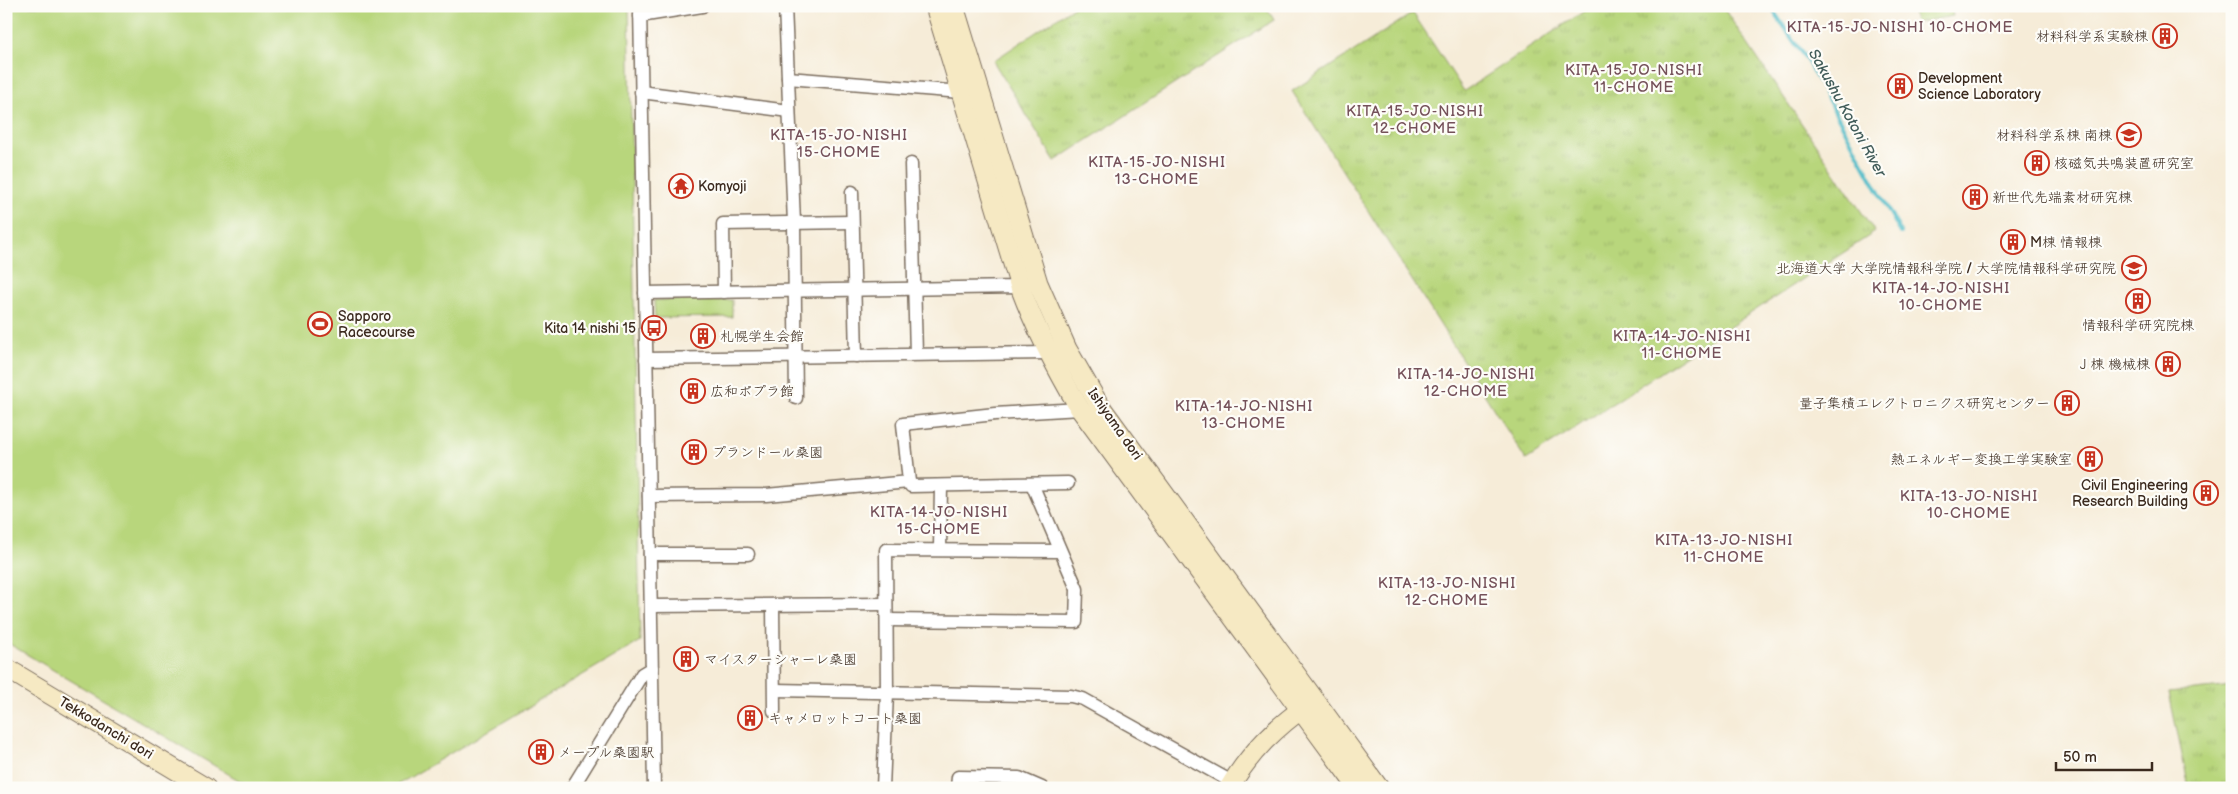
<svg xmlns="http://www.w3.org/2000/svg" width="2238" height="794" viewBox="0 0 2238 794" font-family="'Balsamiq Sans','Klee One',sans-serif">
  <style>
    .grass { fill: url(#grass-tufts); stroke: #7a804d }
    .park { fill: #b8d67c; stroke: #7a804d }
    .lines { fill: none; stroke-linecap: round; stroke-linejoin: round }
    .stream { stroke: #4fbcc8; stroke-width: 4 }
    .street-casing { stroke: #7c6e5f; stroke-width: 15 }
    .secondary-casing { stroke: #7c6e5f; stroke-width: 21 }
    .street { stroke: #fff; stroke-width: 12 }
    .secondary { stroke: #f6e9c3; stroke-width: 19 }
    .labels { text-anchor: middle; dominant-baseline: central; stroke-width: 4.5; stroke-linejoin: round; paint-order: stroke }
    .poi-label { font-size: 14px; fill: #3b2a1e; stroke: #fdfcf7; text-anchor: start }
    .street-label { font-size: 14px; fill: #3b2a1e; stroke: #fdfcf7 }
    .neighbourhood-label { font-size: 15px; letter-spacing: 1px; fill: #75515a; stroke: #fdfcf7 }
    .water-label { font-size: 15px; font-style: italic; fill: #425d5a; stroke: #fdfcf7 }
  </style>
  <defs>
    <pattern id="grass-tufts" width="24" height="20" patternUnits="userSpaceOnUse" patternTransform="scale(1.25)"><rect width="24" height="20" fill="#b8d67c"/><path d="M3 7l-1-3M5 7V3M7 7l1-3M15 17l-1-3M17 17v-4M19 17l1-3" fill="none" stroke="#9fb86b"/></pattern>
  </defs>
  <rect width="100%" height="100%" fill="#fdfcf7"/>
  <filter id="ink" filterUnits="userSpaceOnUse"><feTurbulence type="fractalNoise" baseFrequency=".02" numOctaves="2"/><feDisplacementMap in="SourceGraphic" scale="10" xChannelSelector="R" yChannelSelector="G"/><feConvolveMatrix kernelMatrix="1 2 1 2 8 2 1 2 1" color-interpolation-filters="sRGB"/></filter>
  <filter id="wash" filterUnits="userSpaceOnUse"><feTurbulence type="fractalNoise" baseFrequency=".0096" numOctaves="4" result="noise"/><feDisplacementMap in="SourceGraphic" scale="20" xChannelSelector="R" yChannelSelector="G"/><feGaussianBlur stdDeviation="1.12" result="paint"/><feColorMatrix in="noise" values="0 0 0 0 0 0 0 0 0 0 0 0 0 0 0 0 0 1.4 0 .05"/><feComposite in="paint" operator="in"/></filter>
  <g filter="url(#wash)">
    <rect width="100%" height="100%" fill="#f6ecd8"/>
    <g class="grass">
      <polygon points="1075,6 1266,6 1274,20 1055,161 993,61"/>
      <polygon points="1592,6 1722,6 1875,232 1526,460 1292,91 1413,13 1464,91"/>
      <polygon points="2232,686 2232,788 2189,788 2169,693"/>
    </g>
    <g class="park">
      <polygon points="6,6 629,6 640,641 392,788 252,788 6,642"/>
      <polygon points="1912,6 1951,6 1953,16 1915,23"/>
      <polygon points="654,300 732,300 732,317 655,318"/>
    </g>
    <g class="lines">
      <polyline class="stream" points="1770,6 1809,64 1901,233"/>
    </g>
  </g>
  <g filter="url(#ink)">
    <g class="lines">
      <defs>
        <g id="street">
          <polyline points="640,6 654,788"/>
          <polyline points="785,6 794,223 796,398"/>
          <polyline points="640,16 702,6"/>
          <polyline points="788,78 961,92"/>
          <polyline points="641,92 789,111"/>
          <polyline points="911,164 916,354"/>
          <polyline points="852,192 856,356"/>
          <polyline points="724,292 723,224 852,222"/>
          <polyline points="645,293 1020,287 1027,285"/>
          <polyline points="646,359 1049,353"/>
          <polyline points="909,482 903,424 995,414 1080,409"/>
          <polyline points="649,496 766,495 909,482 911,486 1068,483"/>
          <polyline points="940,549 941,486"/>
          <polyline points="650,554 748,554"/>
          <polyline points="773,605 774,711"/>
          <polyline points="651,606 886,604"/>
          <polyline points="887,620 1076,622 1077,589 1032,484"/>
          <polyline points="775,690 1071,696 1083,699 1232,782"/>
          <polyline points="572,788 642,674 652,668"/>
          <polyline points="883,788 887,693 886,550 1060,551"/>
          <polyline points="957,788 958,777 1019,778 1042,788"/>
        </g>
        <g id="secondary">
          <path d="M935,6L1020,287C1036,330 1057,370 1080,409L1358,788"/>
          <polyline points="954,6 1038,283 1067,349 1098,403 1379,788"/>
          <polyline points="6,668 206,788"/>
          <path d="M1229,788C1250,752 1276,727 1310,703"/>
        </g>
      </defs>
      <use href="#street" class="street-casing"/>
      <use href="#secondary" class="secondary-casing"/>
      <use href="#street" class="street"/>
      <use href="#secondary" class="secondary"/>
    </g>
  </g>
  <defs>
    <symbol id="building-ring" viewBox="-11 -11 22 22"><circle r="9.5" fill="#fdfcf7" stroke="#c8321e" stroke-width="1.5"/><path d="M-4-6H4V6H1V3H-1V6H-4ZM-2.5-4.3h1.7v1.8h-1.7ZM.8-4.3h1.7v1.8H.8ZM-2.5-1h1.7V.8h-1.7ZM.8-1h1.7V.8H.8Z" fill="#c8321e"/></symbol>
    <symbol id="university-ring" viewBox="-11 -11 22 22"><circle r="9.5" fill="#fdfcf7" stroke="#c8321e" stroke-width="1.5"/><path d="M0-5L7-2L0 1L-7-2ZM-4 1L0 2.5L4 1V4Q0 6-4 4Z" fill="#c8321e"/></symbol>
    <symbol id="temple-ring" viewBox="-11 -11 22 22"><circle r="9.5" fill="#fdfcf7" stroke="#c8321e" stroke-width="1.5"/><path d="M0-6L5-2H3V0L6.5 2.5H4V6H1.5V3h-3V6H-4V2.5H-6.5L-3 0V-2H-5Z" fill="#c8321e"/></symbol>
    <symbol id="stadium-ring" viewBox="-11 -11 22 22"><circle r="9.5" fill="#fdfcf7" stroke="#c8321e" stroke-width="1.5"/><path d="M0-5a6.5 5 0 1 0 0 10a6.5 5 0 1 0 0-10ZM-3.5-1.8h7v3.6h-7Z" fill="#c8321e"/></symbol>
    <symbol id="bus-ring" viewBox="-11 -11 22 22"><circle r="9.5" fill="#fdfcf7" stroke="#c8321e" stroke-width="1.5"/><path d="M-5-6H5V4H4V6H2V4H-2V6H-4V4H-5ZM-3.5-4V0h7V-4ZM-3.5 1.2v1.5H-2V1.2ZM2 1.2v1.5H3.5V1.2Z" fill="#c8321e"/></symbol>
  </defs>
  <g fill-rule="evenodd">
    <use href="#building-ring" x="2151" y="22" width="28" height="28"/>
    <use href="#building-ring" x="1886" y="72" width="28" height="28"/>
    <use href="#university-ring" x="2115" y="121" width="28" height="28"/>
    <use href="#building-ring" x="2023" y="149" width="28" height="28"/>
    <use href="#temple-ring" x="667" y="172" width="28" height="28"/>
    <use href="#building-ring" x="1961" y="183" width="28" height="28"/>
    <use href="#building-ring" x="1999" y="228" width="28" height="28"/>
    <use href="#university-ring" x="2120" y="254" width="28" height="28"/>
    <use href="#building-ring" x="2124" y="287" width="28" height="28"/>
    <use href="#stadium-ring" x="306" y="310" width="28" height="28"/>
    <use href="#bus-ring" x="640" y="314" width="28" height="28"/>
    <use href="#building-ring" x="689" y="322" width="28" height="28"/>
    <use href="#building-ring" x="2154" y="350" width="28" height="28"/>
    <use href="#building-ring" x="679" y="377" width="28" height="28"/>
    <use href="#building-ring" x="2053" y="389" width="28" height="28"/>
    <use href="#building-ring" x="680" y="438" width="28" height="28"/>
    <use href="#building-ring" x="2076" y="445" width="28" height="28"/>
    <use href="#building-ring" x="2192" y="479" width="28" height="28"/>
    <use href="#building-ring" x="672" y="645" width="28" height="28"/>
    <use href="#building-ring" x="736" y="704" width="28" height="28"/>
    <use href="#building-ring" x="527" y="738" width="28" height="28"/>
  </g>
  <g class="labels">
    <g class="poi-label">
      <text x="2148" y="36" text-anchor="end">材料科学系実験棟</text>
      <text x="1918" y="78">Development<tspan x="1918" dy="16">Science Laboratory</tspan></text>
      <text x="2112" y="135" text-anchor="end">材料科学系棟 南棟</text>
      <text x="2054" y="163">核磁気共鳴装置研究室</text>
      <text x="698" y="186">Komyoji</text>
      <text x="1992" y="197">新世代先端素材研究棟</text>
      <text x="2030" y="242">M棟 情報棟</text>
      <text x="2116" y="268" text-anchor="end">北海道大学 大学院情報科学院 / 大学院情報科学研究院</text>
      <text x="338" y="316">Sapporo<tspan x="338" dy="16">Racecourse</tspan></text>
      <text x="2138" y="325" text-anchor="middle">情報科学研究院棟</text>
      <text x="636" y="328" text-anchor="end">Kita 14 nishi 15</text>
      <text x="720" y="336">札幌学生会館</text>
      <text x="2150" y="364" text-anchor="end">Ｊ棟 機械棟</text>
      <text x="710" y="391">広和ポプラ館</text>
      <text x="2050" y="403" text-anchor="end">量子集積エレクトロニクス研究センター</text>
      <text x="712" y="452">プランドール桑園</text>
      <text x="2072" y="459" text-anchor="end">熱エネルギー変換工学実験室</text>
      <text x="2188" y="485" text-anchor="end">Civil Engineering<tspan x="2188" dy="16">Research Building</tspan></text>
      <text x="704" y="659">マイスターシャーレ桑園</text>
      <text x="768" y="718">キャメロットコート桑園</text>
      <text x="558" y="752">メープル桑園駅</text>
    </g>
    <g class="street-label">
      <text transform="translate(1115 424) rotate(55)">Ishiyama dori</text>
      <text transform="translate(106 728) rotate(31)">Tekkodanchi dori</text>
    </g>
    <g class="neighbourhood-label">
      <text x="1900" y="27">KITA-15-JO-NISHI 10-CHOME</text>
      <text x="1634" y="70">KITA-15-JO-NISHI<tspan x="1634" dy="17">11-CHOME</tspan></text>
      <text x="1415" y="111">KITA-15-JO-NISHI<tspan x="1415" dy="17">12-CHOME</tspan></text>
      <text x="839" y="135">KITA-15-JO-NISHI<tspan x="839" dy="17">15-CHOME</tspan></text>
      <text x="1157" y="162">KITA-15-JO-NISHI<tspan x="1157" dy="17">13-CHOME</tspan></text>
      <text x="1941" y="288">KITA-14-JO-NISHI<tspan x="1941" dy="17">10-CHOME</tspan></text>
      <text x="1682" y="336">KITA-14-JO-NISHI<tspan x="1682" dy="17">11-CHOME</tspan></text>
      <text x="1466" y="374">KITA-14-JO-NISHI<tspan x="1466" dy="17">12-CHOME</tspan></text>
      <text x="1244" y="406">KITA-14-JO-NISHI<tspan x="1244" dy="17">13-CHOME</tspan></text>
      <text x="1969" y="496">KITA-13-JO-NISHI<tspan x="1969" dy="17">10-CHOME</tspan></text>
      <text x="939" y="512">KITA-14-JO-NISHI<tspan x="939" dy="17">15-CHOME</tspan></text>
      <text x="1724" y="540">KITA-13-JO-NISHI<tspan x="1724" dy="17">11-CHOME</tspan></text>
      <text x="1447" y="583">KITA-13-JO-NISHI<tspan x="1447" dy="17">12-CHOME</tspan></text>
    </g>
    <g class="water-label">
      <text transform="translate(1847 113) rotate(61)">Sakushu Kotoni River</text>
    </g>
  </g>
  <rect width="2238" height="794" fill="none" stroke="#fdfcf7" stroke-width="25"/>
  <path d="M2056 762v8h96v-8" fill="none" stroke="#3b2a1e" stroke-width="2.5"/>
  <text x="2063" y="762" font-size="15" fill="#3b2a1e" stroke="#fdfcf7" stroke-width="4" paint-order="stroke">50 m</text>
</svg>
